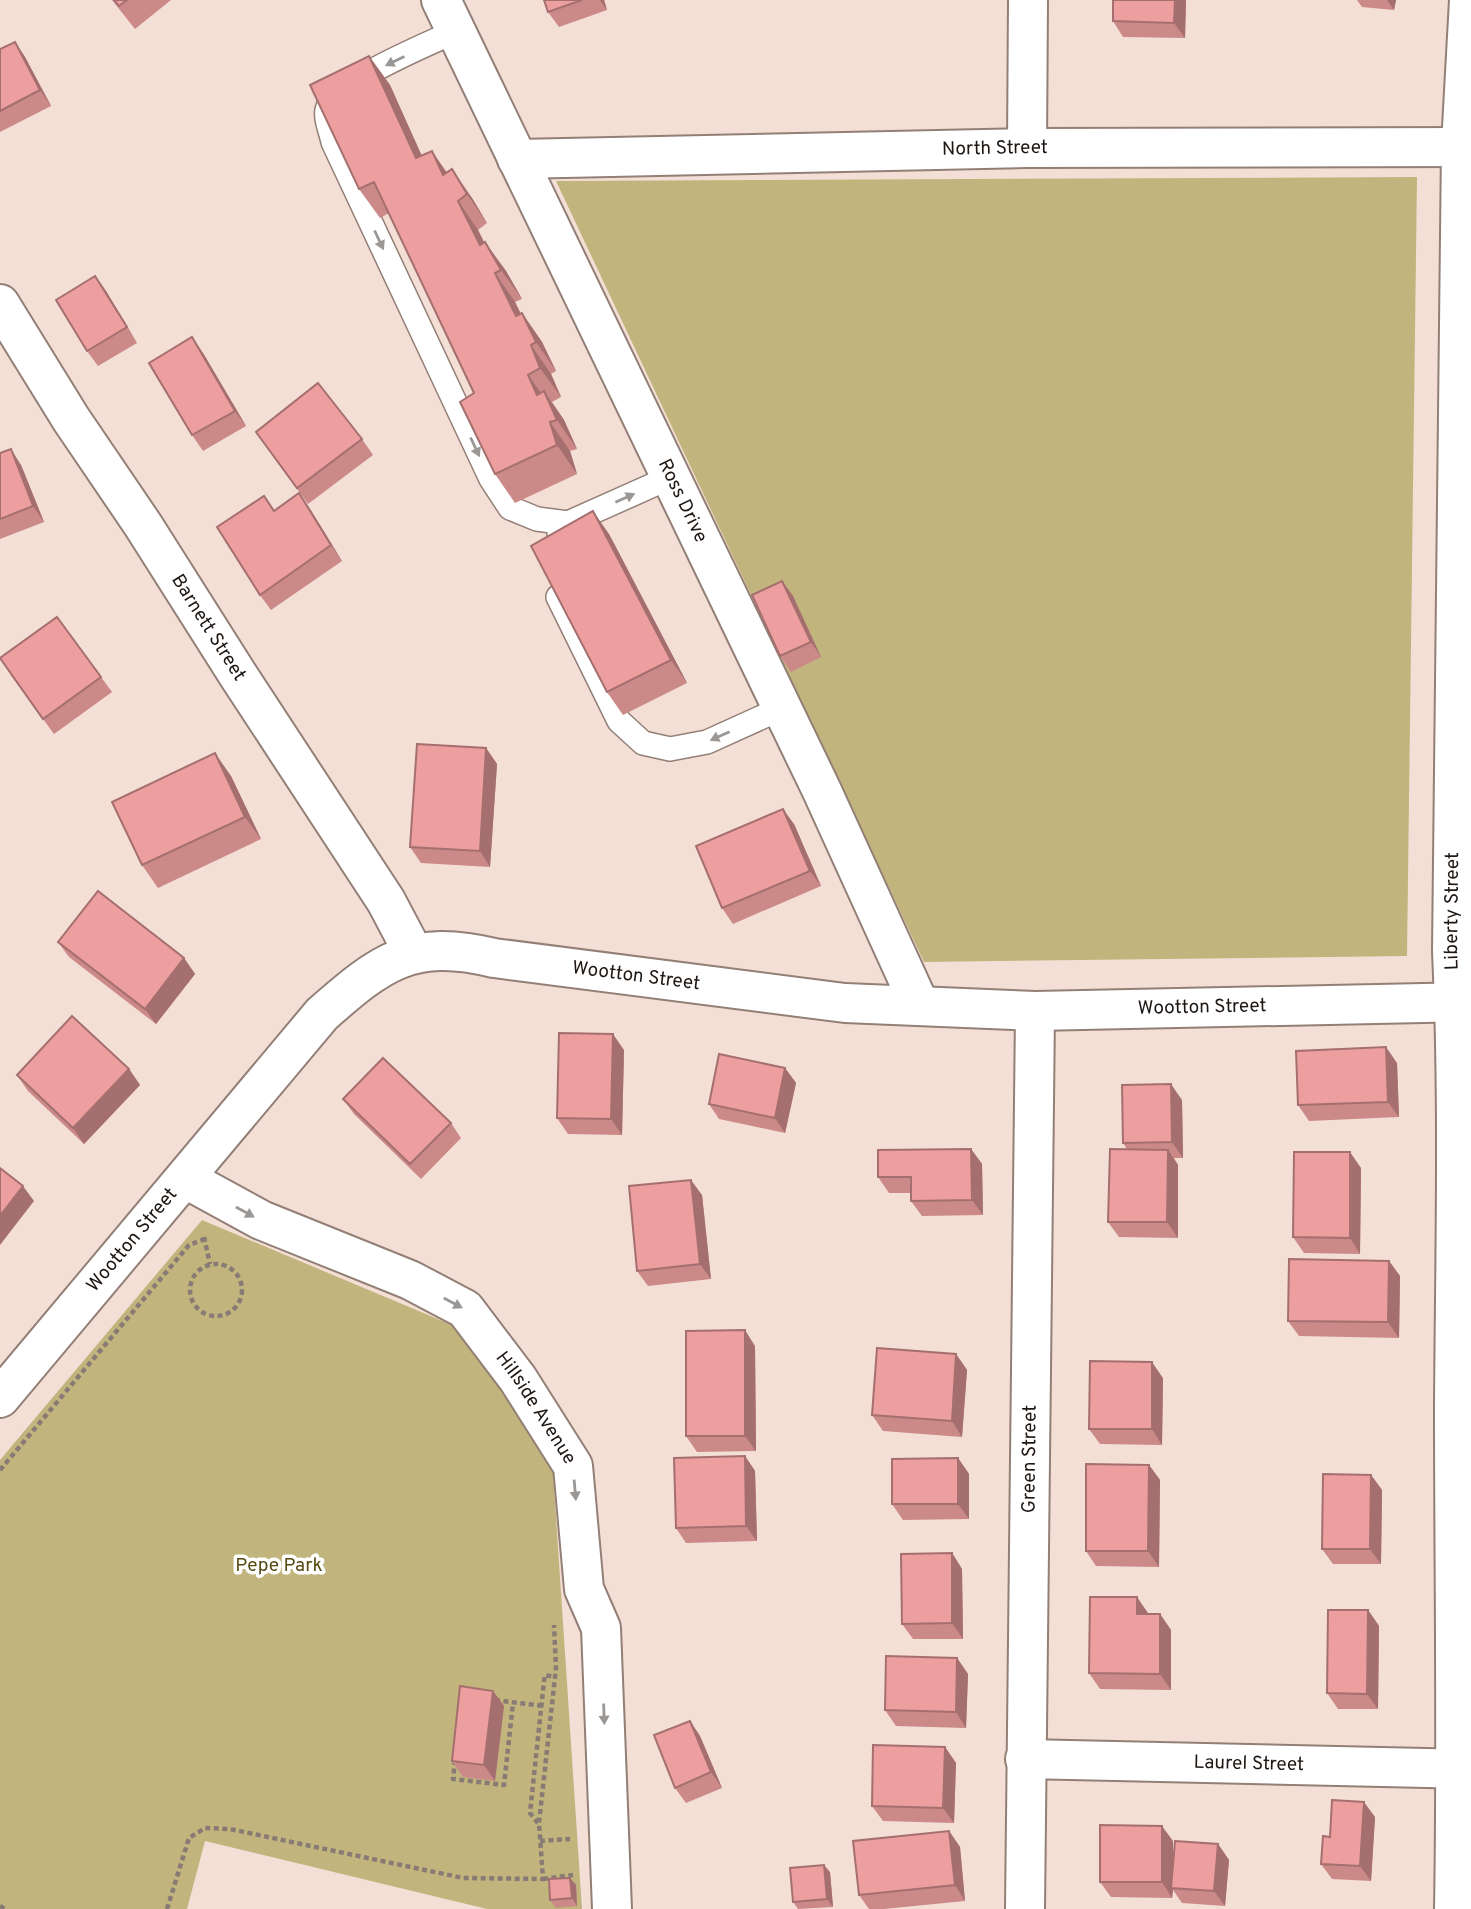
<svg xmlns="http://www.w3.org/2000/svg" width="1471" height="1909" viewBox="0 0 1471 1909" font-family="Overpass,sans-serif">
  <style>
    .green { fill: #c1b57d }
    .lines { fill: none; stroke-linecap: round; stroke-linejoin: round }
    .service-casing { stroke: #927f76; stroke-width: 26 }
    .minor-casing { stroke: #927f76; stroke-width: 42 }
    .path { stroke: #887a74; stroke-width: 4.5; stroke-dasharray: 5 3.5; stroke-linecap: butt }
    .service { stroke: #fff; stroke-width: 23 }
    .minor { stroke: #fff; stroke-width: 38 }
    .wall { fill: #cb8988 }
    .shaded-wall { fill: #a56f6f }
    .building { fill: #ec9f9e; stroke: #a56f6f; stroke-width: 2 }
    .oneway { fill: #9a9795 }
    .labels { text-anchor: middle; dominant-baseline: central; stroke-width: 7; stroke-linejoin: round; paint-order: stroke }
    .street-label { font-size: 19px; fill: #1e1713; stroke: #fff }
    .park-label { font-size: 19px; fill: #564a13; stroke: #fff }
  </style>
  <rect width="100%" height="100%" fill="#f4dfd6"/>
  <g class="green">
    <polygon points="1417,177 1407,956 924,962 556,181"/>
    <polygon points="202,1220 464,1330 553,1472 582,1909 487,1909 205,1841 187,1909 0,1909 0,1460"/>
  </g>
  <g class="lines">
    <defs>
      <g id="service">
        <path d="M456,31C429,44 333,82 327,110C325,118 331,132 333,142L491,479L510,508L537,519L568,523"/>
        <polyline points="559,533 568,523 671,477"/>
        <polyline points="558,597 619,721 643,743 670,749 707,742 782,708"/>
      </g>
      <g id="minor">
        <path id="s1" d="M441,0L822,791L920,1006"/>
        <polyline points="1027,148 1028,0"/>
        <path id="s2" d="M517,159L1027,148L1471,147"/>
        <path id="s3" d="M0,304L71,419L143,525L238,675L386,901L414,954"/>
        <path id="s4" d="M186,1179L261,1220L410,1280L465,1309L518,1379L573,1466L584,1589L601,1628L612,1909"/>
        <path id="s5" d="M0,1398L322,1014C381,962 412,938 494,958L845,1003L1035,1011L1471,1002"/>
        <path id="s6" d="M1025,1759L1471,1769"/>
        <path id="s7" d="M1025,1909L1035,1011"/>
        <path id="s8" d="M1454,1909C1457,1741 1454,1574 1454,1406C1455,1254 1459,1102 1452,951L1461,146L1469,0"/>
      </g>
    </defs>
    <use href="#service" class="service-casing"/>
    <use href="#minor" class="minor-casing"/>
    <g class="path">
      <polyline points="204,1237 210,1264"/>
      <circle cx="216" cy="1290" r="26"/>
      <polyline points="0,1470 189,1245 207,1238"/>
      <polyline points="495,1700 543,1706"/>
      <polyline points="455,1760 453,1779 504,1785 513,1703"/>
      <polyline points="538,1823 530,1813 544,1681 545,1675 555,1677"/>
      <polyline points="540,1841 570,1839"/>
      <polyline points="543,1879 573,1875"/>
      <polyline points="0,1906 5,1909"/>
      <polyline points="167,1909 189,1838 205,1828 230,1829 463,1878 543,1879 539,1823 556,1668 554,1625"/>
    </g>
    <use href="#service" class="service"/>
    <use href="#minor" class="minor"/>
  </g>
  <g class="wall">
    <polygon points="112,0 171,0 135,29"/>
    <polygon points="544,0 604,0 607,10 559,27 548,12"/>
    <polygon points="1186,0 1185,38 1123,37 1113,21"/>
    <polygon points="1357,0 1396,0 1394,10 1362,7"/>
    <polygon points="15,42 25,57 51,106 0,132 0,49"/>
    <polygon points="369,56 390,85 421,156 447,172 472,198 487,223 478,230 484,242 506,271 522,299 515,302 521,314 522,313 542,342 556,371 551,374 561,397 552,402 564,420 577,449 570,451 577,474 515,503 495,474 474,393 389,213 380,218 359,189"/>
    <polygon points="95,276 106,291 137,343 98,366 87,351"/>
    <polygon points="203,353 246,426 203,451 192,435"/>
    <polygon points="256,432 362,439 373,455 308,504"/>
    <polygon points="0,453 21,465 44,522 0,539"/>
    <polygon points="264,496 274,511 310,509 342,561 271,610 260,595"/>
    <polygon points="609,534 687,683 623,715 607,692"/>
    <polygon points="782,581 793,596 821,657 791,672 780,656"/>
    <polygon points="57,617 112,692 54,734 10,674"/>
    <polygon points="486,748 497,764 490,867 421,863 410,847"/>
    <polygon points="231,776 261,839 158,888 142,865"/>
    <polygon points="794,824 821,886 733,924 722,908"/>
    <polygon points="58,942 184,958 195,974 156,1024 69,957"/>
    <polygon points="624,1050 622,1135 568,1134 557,1118"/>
    <polygon points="1397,1063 1399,1117 1309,1121 1298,1105"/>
    <polygon points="785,1068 796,1083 785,1133 719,1119 709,1104"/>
    <polygon points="129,1069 140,1085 84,1144 28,1091 17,1075"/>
    <polygon points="343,1099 451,1123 461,1138 421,1179 354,1114"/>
    <polygon points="1182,1100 1183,1158 1174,1158 1178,1165 1178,1238 1119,1237 1108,1222 1127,1149 1123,1143"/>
    <polygon points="971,1149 982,1164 983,1215 922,1216 911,1201 911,1193 889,1193 878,1177"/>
    <polygon points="1361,1168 1360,1254 1304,1253 1293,1237"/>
    <polygon points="702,1195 711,1279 648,1286 637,1271"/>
    <polygon points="1389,1261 1400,1276 1399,1338 1299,1336 1288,1321"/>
    <polygon points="755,1346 756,1451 697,1452 686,1436"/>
    <polygon points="956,1354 967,1370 962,1437 883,1431 872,1415"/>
    <polygon points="1163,1378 1162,1445 1100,1444 1089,1429"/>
    <polygon points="745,1456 755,1471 757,1541 686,1543 676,1528"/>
    <polygon points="958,1458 969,1474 969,1519 903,1520 892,1504"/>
    <polygon points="1149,1465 1160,1480 1159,1567 1096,1566 1086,1551"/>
    <polygon points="1371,1475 1382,1490 1381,1564 1333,1564 1322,1549"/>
    <polygon points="952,1553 962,1569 963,1639 913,1639 902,1624"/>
    <polygon points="1368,1610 1379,1626 1378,1709 1338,1709 1327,1693"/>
    <polygon points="1148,1613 1148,1614 1160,1614 1171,1630 1171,1690 1100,1689 1089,1673"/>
    <polygon points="957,1658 968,1674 966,1728 896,1726 885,1710"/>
    <polygon points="493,1691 504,1706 495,1781 463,1777 452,1761"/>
    <polygon points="690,1721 700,1736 722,1788 686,1803 675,1788"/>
    <polygon points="945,1747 956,1763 954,1823 883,1821 872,1806"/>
    <polygon points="1375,1817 1371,1881 1332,1879 1321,1864"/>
    <polygon points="949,1831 960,1847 965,1901 884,1909 869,1909 859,1895"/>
    <polygon points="1173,1841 1173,1865 1218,1844 1229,1860 1225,1906 1182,1903 1173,1890 1172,1898 1111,1897 1100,1882"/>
    <polygon points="830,1872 833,1907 798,1909 793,1902"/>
    <polygon points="570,1878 576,1885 577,1906 556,1908 550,1900"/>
  </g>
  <g class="shaded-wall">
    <polygon points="600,0 604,0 607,10"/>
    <polygon points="1175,0 1186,0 1185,38 1174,23"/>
    <polygon points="1387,0 1396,0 1394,10"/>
    <polygon points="15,42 25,57 51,106 40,90"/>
    <polygon points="369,56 390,85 436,187 416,158"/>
    <polygon points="432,151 452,180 443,175"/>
    <polygon points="452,169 472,198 487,223 467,194"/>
    <polygon points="458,201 478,230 500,274 480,245"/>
    <polygon points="485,242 506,271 522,299 501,270"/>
    <polygon points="495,273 515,302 536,345 516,316"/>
    <polygon points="95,276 106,291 137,343 127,327"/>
    <polygon points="522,313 542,342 556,371 536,342"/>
    <polygon points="192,337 203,353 246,426 235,411"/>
    <polygon points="531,345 551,374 561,397 540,368"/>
    <polygon points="528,375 549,404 537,395"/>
    <polygon points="544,391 564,420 577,449 557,420"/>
    <polygon points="550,422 570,451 577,474 557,445"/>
    <polygon points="11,449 21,465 44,522 33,506"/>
    <polygon points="299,493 310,509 342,561 331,545"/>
    <polygon points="593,511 609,534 687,683 671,660"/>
    <polygon points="782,581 793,596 821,657 811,642"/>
    <polygon points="486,748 497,764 490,867 480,851"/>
    <polygon points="215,753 231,776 261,839 245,817"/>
    <polygon points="783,809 794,824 821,886 810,871"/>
    <polygon points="184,958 195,974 156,1024 145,1009"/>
    <polygon points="613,1034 624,1050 622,1135 611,1119"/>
    <polygon points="1386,1047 1397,1063 1399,1117 1388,1102"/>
    <polygon points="785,1068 796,1083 785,1133 775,1118"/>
    <polygon points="129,1069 140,1085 84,1144 73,1128"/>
    <polygon points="1171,1084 1182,1100 1183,1158 1172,1142"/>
    <polygon points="971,1149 982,1164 983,1215 972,1200"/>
    <polygon points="1168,1150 1178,1165 1178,1238 1167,1222"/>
    <polygon points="1350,1152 1361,1168 1360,1254 1350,1238"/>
    <polygon points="691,1180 702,1195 711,1279 700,1264"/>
    <polygon points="23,1186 34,1201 0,1245 0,1216"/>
    <polygon points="1389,1261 1400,1276 1399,1338 1388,1322"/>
    <polygon points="745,1330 755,1346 756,1451 745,1436"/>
    <polygon points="956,1354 967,1370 962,1437 952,1421"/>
    <polygon points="1152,1362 1163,1378 1162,1445 1152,1429"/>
    <polygon points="745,1456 755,1471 757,1541 746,1526"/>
    <polygon points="958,1458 969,1474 969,1519 958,1504"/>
    <polygon points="1149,1465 1160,1480 1159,1567 1148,1551"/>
    <polygon points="1371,1475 1382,1490 1381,1564 1370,1549"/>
    <polygon points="952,1553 962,1569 963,1639 952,1623"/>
    <polygon points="1137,1597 1148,1613 1148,1630 1137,1614"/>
    <polygon points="1368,1610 1379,1626 1378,1709 1367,1694"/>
    <polygon points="1160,1614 1171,1630 1171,1690 1160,1674"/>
    <polygon points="957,1658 968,1674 966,1728 956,1712"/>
    <polygon points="493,1691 504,1706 495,1781 484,1765"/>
    <polygon points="690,1721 700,1736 722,1788 711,1772"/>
    <polygon points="945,1747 956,1763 954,1823 943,1808"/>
    <polygon points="1364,1802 1375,1817 1371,1881 1360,1866"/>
    <polygon points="1162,1826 1173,1841 1173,1888 1171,1888 1173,1890 1172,1898 1162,1882"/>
    <polygon points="949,1831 960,1847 965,1901 955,1885"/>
    <polygon points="1218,1844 1229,1860 1225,1906 1214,1891"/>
    <polygon points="824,1865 830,1872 833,1907 827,1899"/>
    <polygon points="570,1878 576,1885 577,1906 572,1898"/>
  </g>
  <g class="building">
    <polygon points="114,0 127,0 119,6"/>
    <polygon points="544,0 582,0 548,12"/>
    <polygon points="1113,0 1175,0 1174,23 1113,21"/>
    <polygon points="15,42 40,90 0,111 0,49"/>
    <polygon points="369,56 416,158 432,151 443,175 452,169 467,194 458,201 480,245 485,242 501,270 495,273 516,316 522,313 536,342 531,345 540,368 528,375 537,395 544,391 557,420 550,422 557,445 495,474 460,402 474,393 374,182 359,189 310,85"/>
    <polygon points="95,276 127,327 87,351 56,300"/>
    <polygon points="192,337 235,411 192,435 149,363"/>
    <polygon points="318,383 362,439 297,488 256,432"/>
    <polygon points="11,449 33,506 0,519 0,453"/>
    <polygon points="299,493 331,545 260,595 217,527 264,496 274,511"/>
    <polygon points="593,511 671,660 607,692 531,546"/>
    <polygon points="782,581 811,642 780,656 752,595"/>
    <polygon points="57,617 101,677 43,719 0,658"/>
    <polygon points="417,744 486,748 480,851 410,847"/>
    <polygon points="215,753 245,817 142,865 112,802"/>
    <polygon points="783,809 810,871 722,908 696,846"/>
    <polygon points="98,891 184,958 145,1009 58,942"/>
    <polygon points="72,1016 129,1069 73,1128 17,1075"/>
    <polygon points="559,1033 613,1034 611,1119 557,1118"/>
    <polygon points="1386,1047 1388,1102 1298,1105 1296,1051"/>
    <polygon points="719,1054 785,1068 775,1118 709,1104"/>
    <polygon points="383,1058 451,1123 410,1164 343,1099"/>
    <polygon points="1171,1084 1172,1142 1123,1143 1122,1085"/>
    <polygon points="971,1149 972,1200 911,1201 911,1177 878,1177 878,1150"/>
    <polygon points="1110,1149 1168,1150 1167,1222 1108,1222"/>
    <polygon points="1294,1152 1350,1152 1350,1238 1293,1237"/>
    <polygon points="0,1168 23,1186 0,1216"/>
    <polygon points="691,1180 700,1264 637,1271 629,1186"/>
    <polygon points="1289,1259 1389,1261 1388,1322 1288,1321"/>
    <polygon points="745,1330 745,1436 686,1436 686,1331"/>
    <polygon points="877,1348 956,1354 952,1421 872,1415"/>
    <polygon points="1090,1361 1152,1362 1152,1429 1089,1429"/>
    <polygon points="745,1456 746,1526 676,1528 674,1458"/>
    <polygon points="958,1458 958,1504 892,1504 892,1459"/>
    <polygon points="1086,1464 1149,1465 1148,1551 1086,1551"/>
    <polygon points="1323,1474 1371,1475 1370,1549 1322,1549"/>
    <polygon points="952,1553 952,1623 902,1624 901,1554"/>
    <polygon points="1090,1597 1137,1597 1137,1614 1160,1614 1160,1674 1089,1673"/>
    <polygon points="1328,1610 1368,1610 1367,1694 1327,1693"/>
    <polygon points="886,1656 957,1658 956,1712 885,1710"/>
    <polygon points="460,1686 493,1691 484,1765 452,1761"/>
    <polygon points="690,1721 711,1772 675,1788 654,1735"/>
    <polygon points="873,1745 945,1747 943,1808 872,1806"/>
    <polygon points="1332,1800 1364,1802 1360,1866 1321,1864 1323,1836 1330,1837"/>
    <polygon points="1100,1825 1162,1826 1162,1882 1100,1882"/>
    <polygon points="949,1831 955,1885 859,1895 853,1841"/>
    <polygon points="1175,1841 1218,1844 1214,1891 1171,1888"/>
    <polygon points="824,1865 827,1899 793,1902 790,1868"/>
    <polygon points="570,1878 572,1898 550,1900 549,1879"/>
  </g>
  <defs><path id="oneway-solid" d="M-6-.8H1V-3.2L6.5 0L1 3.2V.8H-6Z" transform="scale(1.75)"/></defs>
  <g class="oneway">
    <use href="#oneway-solid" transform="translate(395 61) rotate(154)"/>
    <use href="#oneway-solid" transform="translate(379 240) rotate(65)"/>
    <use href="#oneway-solid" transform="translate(475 447) rotate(65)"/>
    <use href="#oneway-solid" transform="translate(625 498) rotate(-24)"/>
    <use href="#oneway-solid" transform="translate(720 736) rotate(156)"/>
    <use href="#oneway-solid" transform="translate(245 1212) rotate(29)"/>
    <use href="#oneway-solid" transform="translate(453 1303) rotate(28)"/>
    <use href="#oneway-solid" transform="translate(575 1490) rotate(85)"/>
    <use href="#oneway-solid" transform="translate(604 1714) rotate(88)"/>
  </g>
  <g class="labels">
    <g class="street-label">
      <text stroke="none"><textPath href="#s2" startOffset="478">North Street</textPath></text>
      <text stroke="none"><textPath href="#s1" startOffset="556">Ross Drive</textPath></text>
      <text stroke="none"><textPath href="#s3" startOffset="385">Barnett Street</textPath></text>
      <text stroke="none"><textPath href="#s8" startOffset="998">Liberty Street</textPath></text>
      <text stroke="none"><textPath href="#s5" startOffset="836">Wootton Street</textPath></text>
      <text stroke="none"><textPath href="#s5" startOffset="1404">Wootton Street</textPath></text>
      <text stroke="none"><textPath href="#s5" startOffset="206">Wootton Street</textPath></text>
      <text stroke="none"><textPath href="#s4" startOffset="430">Hillside Avenue</textPath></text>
      <text stroke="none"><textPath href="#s7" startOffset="450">Green Street</textPath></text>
      <text stroke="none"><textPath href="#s6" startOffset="224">Laurel Street</textPath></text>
    </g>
    <g class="park-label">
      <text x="279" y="1566">Pepe Park</text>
    </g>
  </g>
</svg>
